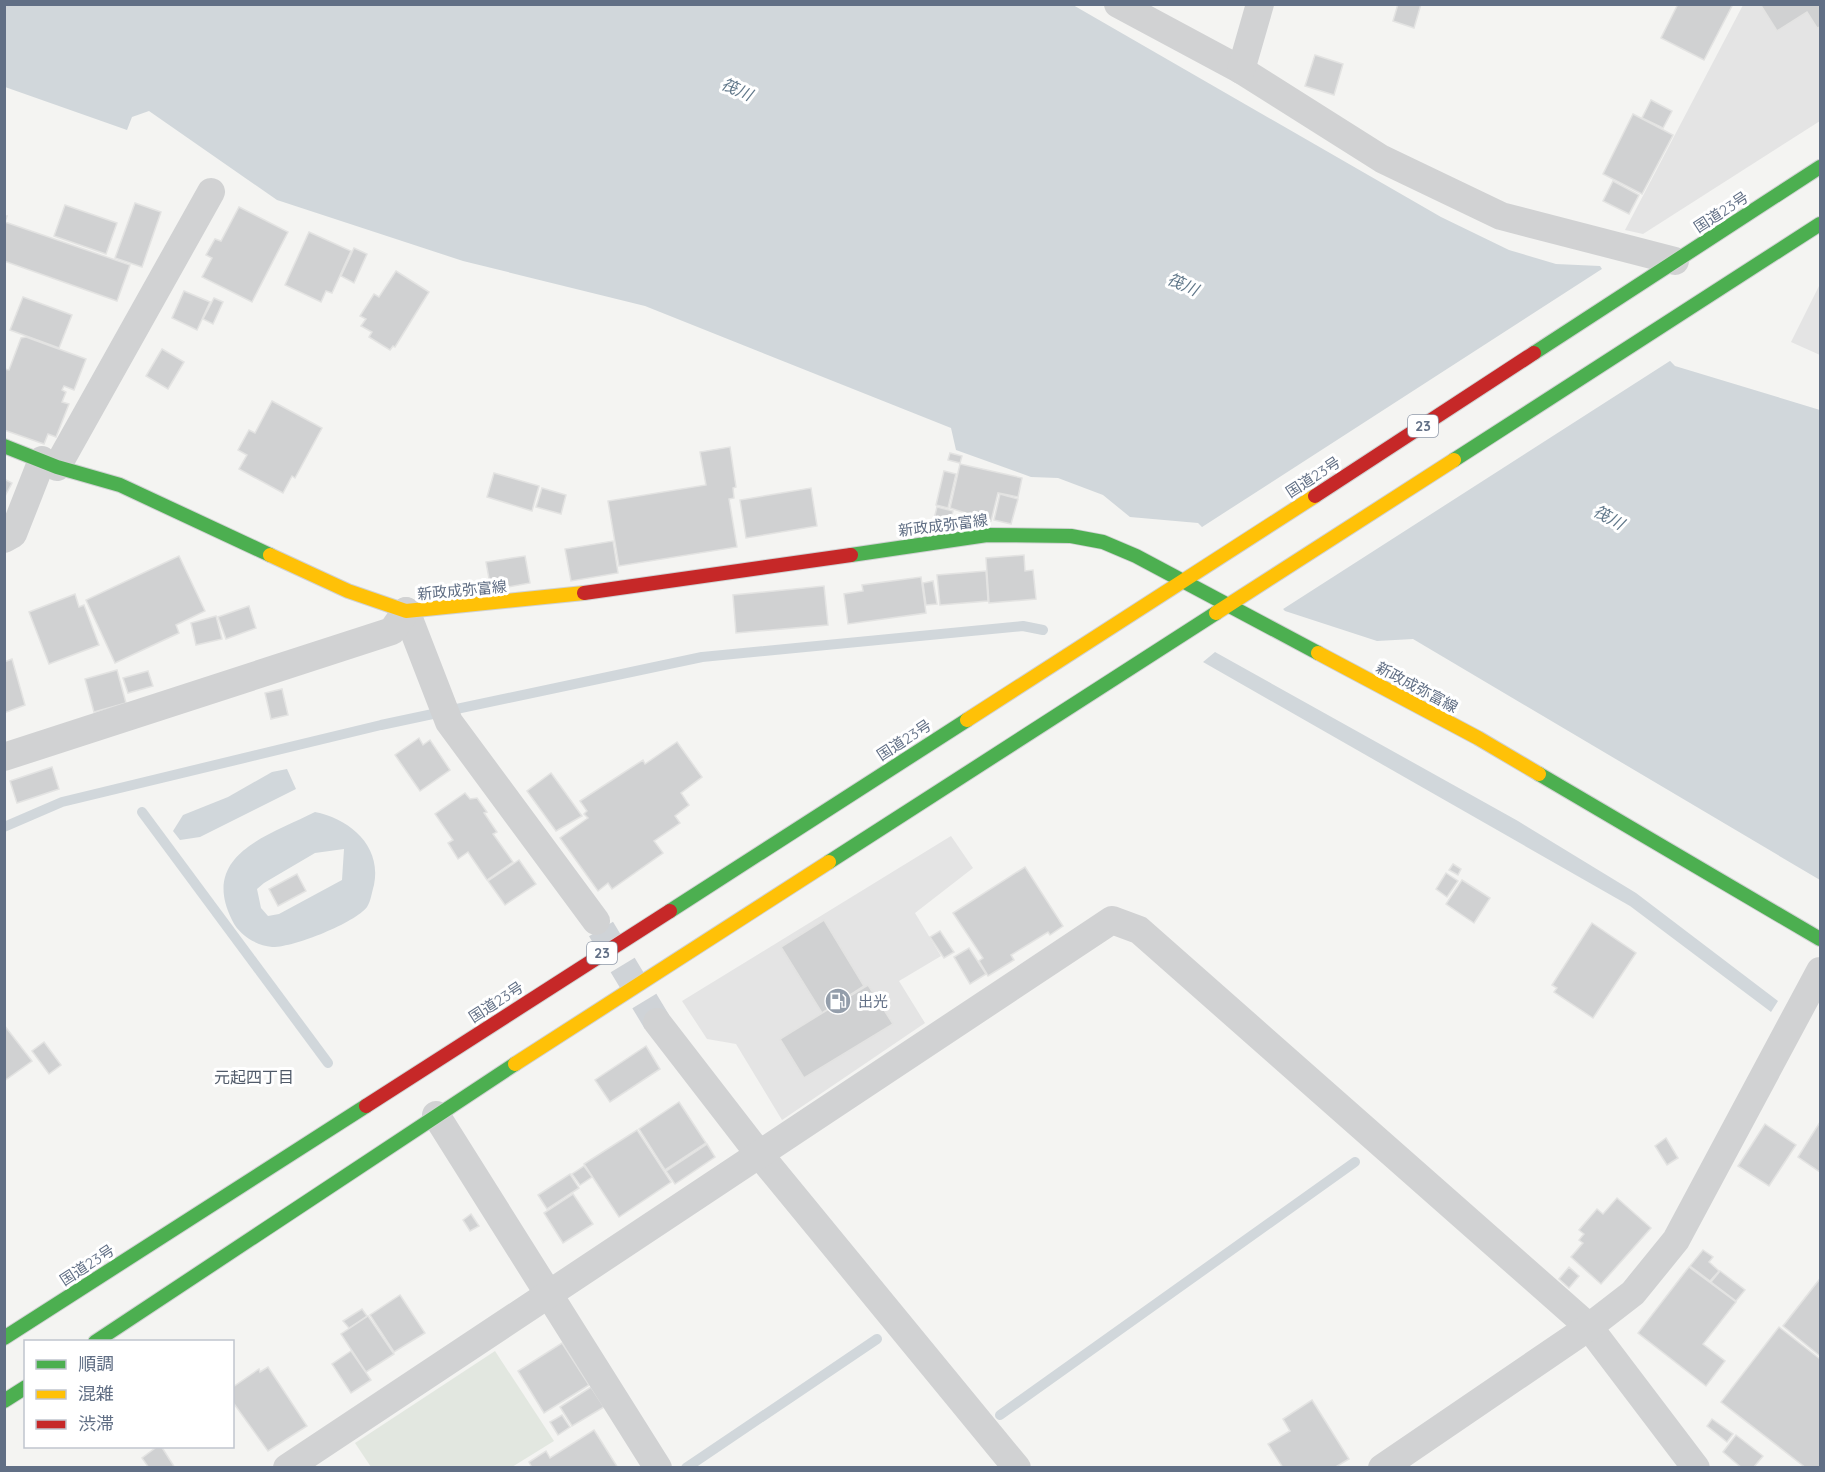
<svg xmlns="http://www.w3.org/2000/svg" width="1825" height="1472" viewBox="0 0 1825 1472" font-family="Quicksand,'Noto Sans JP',sans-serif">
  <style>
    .built { fill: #e4e4e4 }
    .green { fill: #e2e7e0 }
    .water { fill: #d1d7db; fill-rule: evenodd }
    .pier { fill: #f4f4f2 }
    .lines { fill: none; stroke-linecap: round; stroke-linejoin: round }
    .stream { stroke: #d1d7db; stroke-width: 10 }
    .building { fill: #d0d1d2; stroke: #e3e3e2; stroke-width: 1.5 }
    .street-tunnel { stroke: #cfd3d7; stroke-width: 28; stroke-dasharray: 28 14; stroke-linecap: butt }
    .fast-casing { stroke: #d0d2d3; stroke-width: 16 }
    .slow-casing { stroke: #d0d2d3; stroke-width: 16 }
    .jam-casing { stroke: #d0d2d3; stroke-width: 16 }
    .street { stroke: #d1d2d3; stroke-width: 28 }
    .fast { stroke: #4caf50; stroke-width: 14 }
    .slow { stroke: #ffc107; stroke-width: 14 }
    .jam { stroke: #c62828; stroke-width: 14 }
    .labels { text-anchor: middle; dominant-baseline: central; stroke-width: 6; stroke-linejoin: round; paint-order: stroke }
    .shield { fill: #fff; stroke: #909aaa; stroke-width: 1.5 }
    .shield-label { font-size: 14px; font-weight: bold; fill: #616f85 }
    .street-label { font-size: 15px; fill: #616f85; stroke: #fff }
    .poi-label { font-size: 15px; fill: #616f85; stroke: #fff; text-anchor: start }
    .water-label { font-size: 16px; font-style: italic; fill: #61788a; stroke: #fff }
    .neighbourhood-label { font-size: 16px; fill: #505a69; stroke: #fff }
  </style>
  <rect width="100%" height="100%" fill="#f4f4f2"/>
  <g class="built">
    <polygon points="1743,5 1820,5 1820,121 1643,234 1625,230"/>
    <polygon points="1820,284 1820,355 1791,342"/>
    <polygon points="951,836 973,868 915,913 941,956 899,981 925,1023 782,1120 736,1044 707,1039 682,1001"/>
  </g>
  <polygon class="green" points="495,1351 554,1441 512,1467 371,1467 355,1443"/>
  <g class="water">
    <polygon points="5,5 1073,5 1441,217 1509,250 1556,264 1600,266 1647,337 1675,366 1820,410 1820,880 1413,639 1377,641 1285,611 1198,523 1130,517 1103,495 1058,478 1031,477 956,450 951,428 645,306 463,261 277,200 149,111 132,117 127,130 5,87"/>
    <polygon points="1215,652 1518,821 1636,893 1778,1001 1771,1012 1630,906 1203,662"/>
    <polygon points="287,769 296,789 200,837 180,840 173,831 183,815 228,797 272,772"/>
    <path d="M315,812C349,819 382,845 374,885C372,891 371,901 367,907C355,923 292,948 272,947C255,945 239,935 232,920C199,854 270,835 315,812ZM344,849L342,880L279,914L268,916L261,908L257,889L264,883L315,853Z"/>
  </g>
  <polygon class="pier" points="1605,267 1649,335 1673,359 1280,611 1199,529"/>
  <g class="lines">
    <g class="stream">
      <polyline points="142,812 328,1063"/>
      <polyline points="4,827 62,802 381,725 702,657 1023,626 1043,630"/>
      <polyline points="1000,1415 1355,1162"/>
      <polyline points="686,1468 877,1339"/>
    </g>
  </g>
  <g class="building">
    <polygon points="1398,4 1421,4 1414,28 1393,21"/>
    <polygon points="1678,4 1733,4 1704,60 1661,38"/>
    <polygon points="1760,4 1820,4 1820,27 1817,28 1807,12 1777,31"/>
    <polygon points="1315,55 1343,64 1334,95 1305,86"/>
    <polygon points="1651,100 1672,111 1663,128 1642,118"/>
    <polygon points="1633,114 1673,135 1642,194 1603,174"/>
    <polygon points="1613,181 1639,195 1629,214 1603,201"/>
    <polygon points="135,203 161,212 142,267 115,258"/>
    <polygon points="65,205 117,223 106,254 54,236"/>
    <polygon points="239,207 288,232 252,302 202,277 212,258 206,255 215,239 221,241"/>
    <polygon points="4,216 7,216 5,222 130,265 117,301 4,261"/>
    <polygon points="309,232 351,251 332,293 326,291 321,302 285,285"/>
    <polygon points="354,248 367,254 354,283 341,276"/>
    <polygon points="396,271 429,292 395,347 393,346 390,350 369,337 372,332 361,326 366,319 360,316 374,294 379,297"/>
    <polygon points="184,291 210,302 197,330 172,318"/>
    <polygon points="23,297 72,315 59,348 10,330"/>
    <polygon points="214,298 223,302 213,324 203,319"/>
    <polygon points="26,337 86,359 74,390 64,386 62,390 66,392 62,402 69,404 56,437 48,434 44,444 4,430 4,369 9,370 21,338"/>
    <polygon points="162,349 184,362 168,389 146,376"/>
    <polygon points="272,401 322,428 295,478 292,476 283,493 239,469 247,455 238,450 249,430 255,433"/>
    <polygon points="730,447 736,487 733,488 734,498 729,499 737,547 619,566 608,501 706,485 700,452"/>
    <polygon points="950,453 962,456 960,463 948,460"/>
    <polygon points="960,464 1022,478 1018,497 998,493 991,521 950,508"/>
    <polygon points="944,471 956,474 948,508 936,505"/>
    <polygon points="494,473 539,486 532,511 487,497"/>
    <polygon points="4,479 12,483 4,498"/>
    <polygon points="542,488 566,495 561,514 536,507"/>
    <polygon points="811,488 817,526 746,538 740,500"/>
    <polygon points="1000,494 1018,499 1011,524 994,520"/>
    <polygon points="937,507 953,511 948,530 932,527"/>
    <polygon points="613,541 618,573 571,581 565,549"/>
    <polygon points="1024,555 1025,571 1033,570 1036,599 989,603 986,558"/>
    <polygon points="179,556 205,611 176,625 179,633 115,663 86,600"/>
    <polygon points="525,556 530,583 491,590 486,562"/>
    <polygon points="986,571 988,601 940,605 937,575"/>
    <polygon points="921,577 926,613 848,624 844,594 863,591 862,585"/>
    <polygon points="933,581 937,604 926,605 923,583"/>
    <polygon points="824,586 828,625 736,633 733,595"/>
    <polygon points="75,594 79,607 84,605 99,645 49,664 29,612"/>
    <polygon points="249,606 256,628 226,639 218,617"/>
    <polygon points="216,616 222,639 196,645 191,623"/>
    <polygon points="12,659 25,705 4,713 4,662"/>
    <polygon points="117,670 126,703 94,712 85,679"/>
    <polygon points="148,671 153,686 128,693 123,678"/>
    <polygon points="282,689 288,715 271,719 265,693"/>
    <polygon points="419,738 423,745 430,740 450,770 420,791 395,755"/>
    <polygon points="677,742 702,777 681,793 689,805 675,816 680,823 654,841 663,853 612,889 608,883 598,891 560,838 588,818 584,814 587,811 580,801 643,760 645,764"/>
    <polygon points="52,767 59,789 17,803 10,781"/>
    <polygon points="551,773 582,816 556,831 527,791"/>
    <polygon points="465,793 470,799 477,798 487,812 484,813 497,832 493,834 513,862 487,880 468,852 458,859 448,843 453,840 435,814"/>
    <polygon points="519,860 536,884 505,905 488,881"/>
    <polygon points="1453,864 1461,869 1458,875 1449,870"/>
    <polygon points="1025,867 1063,926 1050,935 1048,932 1011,955 1014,960 988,976 979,961 983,958 953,913"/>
    <polygon points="1446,873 1458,881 1447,897 1436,889"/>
    <polygon points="297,874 306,891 278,906 269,889"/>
    <polygon points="1462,880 1490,898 1474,923 1446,904"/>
    <polygon points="824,920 864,986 822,1013 781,947"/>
    <polygon points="1592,923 1636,953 1593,1018 1554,992 1557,988 1552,985"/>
    <polygon points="940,931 954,952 944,958 930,937"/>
    <polygon points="969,948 986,974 970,984 954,957"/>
    <polygon points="868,985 893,1024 804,1078 780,1039"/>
    <polygon points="4,1025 32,1061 4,1081"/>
    <polygon points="44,1042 61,1065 49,1074 32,1051"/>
    <polygon points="646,1046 660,1069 610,1102 595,1080"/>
    <polygon points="679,1102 706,1143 665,1170 639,1129"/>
    <polygon points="1820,1122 1820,1172 1798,1157"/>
    <polygon points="1765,1124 1796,1145 1769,1186 1738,1166"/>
    <polygon points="637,1130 671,1182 619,1217 584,1164"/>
    <polygon points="1666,1138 1678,1158 1667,1165 1655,1146"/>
    <polygon points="707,1144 715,1157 675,1184 666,1171"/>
    <polygon points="584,1166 592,1177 580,1185 572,1174"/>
    <polygon points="570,1174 579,1188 547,1209 538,1195"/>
    <polygon points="573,1194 593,1224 563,1243 544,1213"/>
    <polygon points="1617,1198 1651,1228 1601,1284 1571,1257 1583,1243 1579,1240 1584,1234 1579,1230 1597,1209 1603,1214"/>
    <polygon points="471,1214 479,1226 470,1231 463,1220"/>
    <polygon points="1703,1250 1713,1257 1709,1262 1719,1271 1710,1281 1690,1266"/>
    <polygon points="1569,1267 1579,1276 1569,1288 1559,1279"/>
    <polygon points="1689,1267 1736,1302 1703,1344 1725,1361 1706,1386 1638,1333"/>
    <polygon points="1720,1271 1745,1290 1736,1301 1711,1282"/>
    <polygon points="1819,1280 1820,1282 1820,1356 1783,1326"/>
    <polygon points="400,1295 425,1333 394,1352 370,1315"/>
    <polygon points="362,1309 367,1316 349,1328 343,1321"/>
    <polygon points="368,1316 394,1354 366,1372 341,1334"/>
    <polygon points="1779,1327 1820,1359 1820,1468 1806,1468 1721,1402"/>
    <polygon points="562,1343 589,1385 544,1413 518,1371"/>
    <polygon points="351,1351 371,1380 351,1393 332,1364"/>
    <polygon points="268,1367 307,1426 268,1451 232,1401 232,1390 233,1387 259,1369 260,1372"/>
    <polygon points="591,1387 604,1407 572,1426 560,1407"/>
    <polygon points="1312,1400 1349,1459 1334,1468 1283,1468 1268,1444 1290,1431 1283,1419"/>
    <polygon points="562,1415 570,1427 558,1435 550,1422"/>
    <polygon points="1712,1419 1733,1434 1727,1442 1707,1426"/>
    <polygon points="594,1430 618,1468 532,1468 529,1462 546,1451 550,1458"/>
    <polygon points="1736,1435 1763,1456 1753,1468 1742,1468 1723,1452"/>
    <polygon points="158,1446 161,1446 175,1468 149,1468 142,1458"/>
  </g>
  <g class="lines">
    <polyline class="street-tunnel" points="601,929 657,1022"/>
    <defs>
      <g id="fast">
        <polyline points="1534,353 1820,167"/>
        <polyline points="4,446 57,467 120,485 270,555"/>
        <polyline points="1454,460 1820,224"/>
        <polyline points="851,555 987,535 1071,536 1103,542 1136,556 1318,653"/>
        <polyline points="1539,774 1820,939"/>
        <polyline points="829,862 1216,613"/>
        <polyline points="670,911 967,720"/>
        <polyline points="4,1338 366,1106"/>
        <polyline points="95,1342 515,1064"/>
        <polyline points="4,1401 26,1387"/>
      </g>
      <g id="slow">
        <polyline points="270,555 348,591 406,611 584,593"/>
        <polyline points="1216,613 1454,460"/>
        <polyline points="1318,653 1478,738 1539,774"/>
        <polyline points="967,720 1315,496"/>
        <polyline points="515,1064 829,862"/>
      </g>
      <g id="jam">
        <polyline points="1315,496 1534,353"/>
        <polyline points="584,593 851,555"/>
        <polyline points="366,1106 670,911"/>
      </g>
    </defs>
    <use href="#fast" class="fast-casing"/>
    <use href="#slow" class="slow-casing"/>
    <use href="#jam" class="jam-casing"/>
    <g class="street">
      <polyline points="1118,4 1241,70 1382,159 1501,216 1675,261"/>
      <polyline points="1241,70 1260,4"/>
      <polyline points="57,467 211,192"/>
      <polyline points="4,539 13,534 42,460"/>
      <polyline points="406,611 449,722 596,921"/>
      <polyline points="4,757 392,631 406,611"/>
      <polyline points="657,1022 759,1154 1017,1468"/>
      <polyline points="436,1115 658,1468"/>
      <polyline points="287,1468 1112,920 1139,930 1589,1327 1696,1468"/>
      <polyline points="1382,1468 1589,1327 1633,1293 1676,1240 1820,971"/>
    </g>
    <use href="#fast" class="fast"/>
    <use href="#slow" class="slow"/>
    <use href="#jam" class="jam"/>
  </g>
  <defs>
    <symbol id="fuel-disc" viewBox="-11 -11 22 22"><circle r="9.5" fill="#949eab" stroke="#fff"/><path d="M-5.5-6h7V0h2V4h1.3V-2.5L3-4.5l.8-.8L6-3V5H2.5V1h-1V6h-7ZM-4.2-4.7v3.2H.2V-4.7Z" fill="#fff"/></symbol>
  </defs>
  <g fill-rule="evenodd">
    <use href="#fuel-disc" x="823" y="986" width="30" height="30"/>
  </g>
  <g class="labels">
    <g class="shield">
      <rect x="1408" y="415" width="30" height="22" rx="4.5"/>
      <rect x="587" y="942" width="30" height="22" rx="4.5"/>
    </g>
    <g class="shield-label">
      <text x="1423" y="426">23</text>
      <text x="602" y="953">23</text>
    </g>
    <g class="street-label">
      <text transform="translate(1721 212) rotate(-33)">国道23号</text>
      <text transform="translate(1313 477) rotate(-33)">国道23号</text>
      <text transform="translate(943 525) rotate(-7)">新政成弥富線</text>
      <text transform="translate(462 590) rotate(-5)">新政成弥富線</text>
      <text transform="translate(1417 687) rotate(28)">新政成弥富線</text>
      <text transform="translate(904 740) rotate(-33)">国道23号</text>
      <text transform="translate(496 1002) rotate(-33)">国道23号</text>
      <text transform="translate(87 1265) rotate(-33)">国道23号</text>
    </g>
    <g class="poi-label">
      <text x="858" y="1001">出光</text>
    </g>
    <g class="water-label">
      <text transform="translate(737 89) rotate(24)">筏川</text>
      <text transform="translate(1183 284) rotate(24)">筏川</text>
      <text transform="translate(1609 517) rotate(29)">筏川</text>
    </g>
    <g class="neighbourhood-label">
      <text x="254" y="1077">元起四丁目</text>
    </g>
  </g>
  <rect width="1825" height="1472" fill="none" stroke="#616f85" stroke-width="12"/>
  <rect x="24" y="1340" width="210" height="108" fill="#ffffff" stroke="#c0c5ce" stroke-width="1.5"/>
  <rect x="36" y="1360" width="30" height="9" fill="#4caf50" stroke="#c0c5ce" stroke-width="1.5"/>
  <text x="78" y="1370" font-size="18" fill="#616f85">順調</text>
  <rect x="36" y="1390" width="30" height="9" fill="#ffc107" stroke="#c0c5ce" stroke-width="1.5"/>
  <text x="78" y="1400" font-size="18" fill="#616f85">混雑</text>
  <rect x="36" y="1420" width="30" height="9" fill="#c62828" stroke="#c0c5ce" stroke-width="1.5"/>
  <text x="78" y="1430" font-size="18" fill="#616f85">渋滞</text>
</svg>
